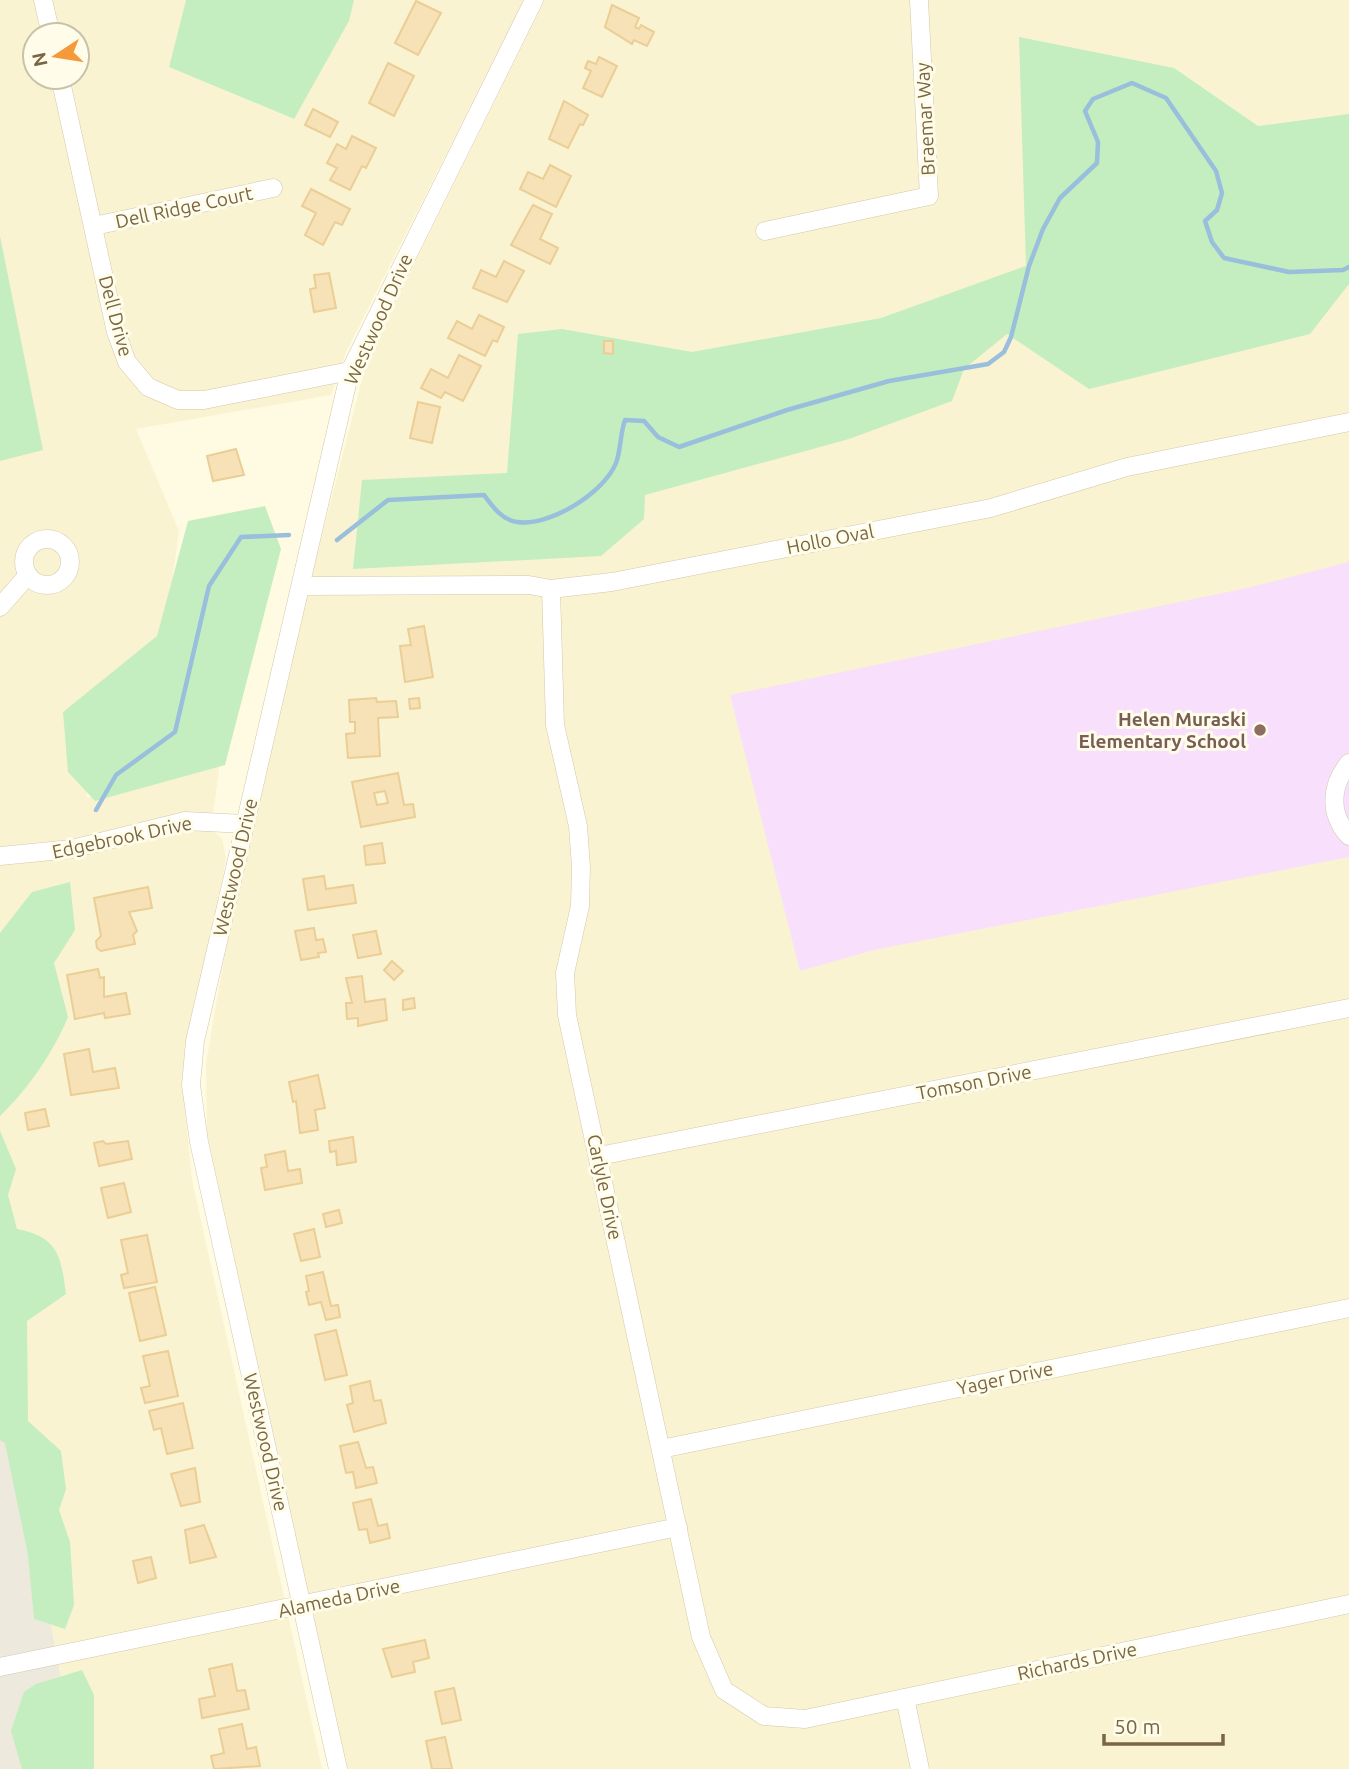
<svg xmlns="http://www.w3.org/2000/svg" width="1349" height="1769" viewBox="0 0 1349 1769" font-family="Ubuntu,sans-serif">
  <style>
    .residential { fill: #f9f3d2; fill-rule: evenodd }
    .industrial { fill: #ede9dd }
    .education { fill: #f8dffb }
    .green { fill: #c4eebf }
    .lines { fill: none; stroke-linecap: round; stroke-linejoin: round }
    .stream { stroke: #99bfdd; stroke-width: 4.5 }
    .building { fill: #f7e2b7; stroke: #ebce95; stroke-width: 2; fill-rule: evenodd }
    .minor-casing { stroke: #d3c8a9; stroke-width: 19 }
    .minor { stroke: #fff; stroke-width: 18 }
    .education-dot { fill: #8d6e63; stroke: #fffdea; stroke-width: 2.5 }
    .labels { text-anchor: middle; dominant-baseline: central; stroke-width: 6; stroke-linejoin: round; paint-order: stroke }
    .street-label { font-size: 19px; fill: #796645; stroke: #fffdea }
    .education-label { font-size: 19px; font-weight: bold; fill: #785e54; stroke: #fffdea; text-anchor: end }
  </style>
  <rect width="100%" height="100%" fill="#fefbe2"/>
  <g class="residential">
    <path d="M0,0H186L169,67L293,119L349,21L354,0H524L346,352L331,395L136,429L179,531L164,641L84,714L87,798L221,756L211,829L222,838L226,859L183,1090L192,1180L322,1769H78L0,1354ZM35,35H77V77H35Z"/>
    <polygon points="545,0 1349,0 1349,1769 346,1769 207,1133 206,1064 226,947 297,633 367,360"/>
  </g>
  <polygon class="industrial" points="0,1354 78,1769 0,1769"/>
  <polygon class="education" points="1349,562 1349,857 874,950 800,971 730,695 1247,588"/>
  <g class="green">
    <polygon points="186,0 354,0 349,21 294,119 169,67"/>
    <polygon points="1019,37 1174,68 1258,126 1349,114 1349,284 1310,334 1089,389 1007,334 964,369 952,401 849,439 645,495 644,519 601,556 353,569 362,480 507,473 518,334 562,329 692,352 881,318 1026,266"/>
    <polygon points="0,236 43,450 0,461"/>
    <polygon points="265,506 281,549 225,765 95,801 68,772 63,712 157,636 188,521"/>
    <path d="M70,882L75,930L54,963L68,1017C53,1053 28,1089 0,1116V933L32,892Z"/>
    <path d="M0,1131L16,1169L8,1195L17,1229C59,1237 61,1257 66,1294L27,1321L28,1421L61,1451L66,1489L59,1510L70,1542L74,1605L65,1629L34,1619L28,1555L5,1443L0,1440Z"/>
    <polygon points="82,1670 94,1695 94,1769 22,1769 11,1731 24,1692 36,1684"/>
  </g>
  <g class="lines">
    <g class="stream">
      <path d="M337,540L388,500L484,495C492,506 502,520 517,522C549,527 604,493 616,463C621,450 620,434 625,420L644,421L658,437L679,447L787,410L889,381L988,364L1004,352L1011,337L1029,266L1043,229L1060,198L1097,163L1098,142L1085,111L1093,99L1132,83L1166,98L1216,171L1222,193L1217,210L1205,221L1212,242L1224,258L1289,272L1343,270L1349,267"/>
      <polyline points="96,810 116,775 175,732 209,586 241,537 289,535"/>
    </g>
  </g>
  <g class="building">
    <polygon points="416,1 441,13 418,55 395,43"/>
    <polygon points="612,5 639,18 635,27 639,29 641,25 654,32 647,46 634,40 632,44 605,27"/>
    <polygon points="599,57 617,66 602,97 583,88 591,71 585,68 588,61 596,64"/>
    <polygon points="388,63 414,76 394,116 369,103"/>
    <polygon points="564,101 588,115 583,125 580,124 568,148 549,139"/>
    <polygon points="313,109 338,122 330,137 305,125"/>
    <polygon points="352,136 376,148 366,168 362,166 350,190 330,180 337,168 327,163 337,144 346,149"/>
    <polygon points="550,165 571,176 556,207 520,189 528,172 543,179"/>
    <polygon points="311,189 350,209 342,225 335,222 323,245 305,235 316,213 302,206"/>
    <polygon points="533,205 552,214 540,239 558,248 550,264 511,245"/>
    <polygon points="504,261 524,271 507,302 473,288 481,270 496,277"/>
    <polygon points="329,273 336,308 314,312 310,289 316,288 314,275"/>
    <polygon points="479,315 504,327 497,342 493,340 485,356 448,338 457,321 472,329"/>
    <polygon points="604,341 613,341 613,354 604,353"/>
    <polygon points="459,355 481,366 463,401 445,392 441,398 421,388 431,369 448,378"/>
    <polygon points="418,402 440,407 432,443 410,438"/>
    <polygon points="236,449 244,475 213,481 207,456"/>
    <polygon points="424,626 433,677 405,682 400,646 411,645 408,629"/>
    <polygon points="376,698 377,702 396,701 398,717 378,718 380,756 348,758 346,734 355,733 355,722 350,722 349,700"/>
    <polygon points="419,698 420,708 410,709 409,699"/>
    <path d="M398,773L404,805L413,804L415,817L361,827L352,782ZM385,791L388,803L377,805L374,793Z"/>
    <polygon points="382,843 385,863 366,865 364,846"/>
    <polygon points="324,876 326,889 353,885 356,903 308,910 303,879"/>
    <polygon points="148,887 152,908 129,912 137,931 133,935 135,944 101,951 97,948 96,941 101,936 94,898"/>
    <polygon points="314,928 316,940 323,939 326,952 318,953 319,957 301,960 295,931"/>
    <polygon points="376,931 381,954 358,958 353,935"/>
    <polygon points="392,961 403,971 394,980 384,970"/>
    <polygon points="98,969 100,978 104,977 104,997 126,993 130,1014 105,1018 104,1013 75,1019 67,975"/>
    <polygon points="362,976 365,1002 385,999 387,1020 358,1026 358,1018 347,1019 346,1003 352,1003 346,978"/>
    <polygon points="414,998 415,1008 403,1010 403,1000"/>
    <polygon points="89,1049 93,1072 115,1068 119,1088 71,1095 64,1054"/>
    <polygon points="318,1075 325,1108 315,1110 318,1130 300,1133 296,1101 293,1102 289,1082"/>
    <polygon points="45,1109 49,1126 28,1130 25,1113"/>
    <polygon points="353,1137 356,1162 337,1165 336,1151 330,1152 329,1141"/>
    <polygon points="103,1141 106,1144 128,1141 132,1159 99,1166 94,1143"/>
    <polygon points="285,1151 288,1171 300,1169 302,1183 265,1190 261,1168 267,1167 265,1155"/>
    <polygon points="124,1183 131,1212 108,1218 101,1188"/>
    <polygon points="339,1210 342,1223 326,1227 323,1214"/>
    <polygon points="314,1229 320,1257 301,1261 294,1234"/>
    <polygon points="147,1235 157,1282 124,1288 121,1275 128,1273 121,1240"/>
    <polygon points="323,1272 331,1306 338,1305 340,1317 326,1320 321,1302 309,1305 306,1292 309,1291 306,1276"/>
    <polygon points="155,1287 166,1335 140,1341 129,1293"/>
    <polygon points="336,1330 347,1375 325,1380 315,1335"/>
    <polygon points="168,1351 178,1396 145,1403 141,1388 150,1386 143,1356"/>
    <polygon points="370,1381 374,1401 381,1400 386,1423 354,1432 347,1405 353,1403 350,1386"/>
    <polygon points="183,1403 193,1448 167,1454 161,1428 154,1430 149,1411"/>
    <polygon points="358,1442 366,1468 373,1467 377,1483 356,1488 353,1472 346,1473 340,1446"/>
    <polygon points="195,1468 200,1502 181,1506 171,1474"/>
    <polygon points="371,1499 378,1526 387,1524 390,1538 370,1543 367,1529 359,1530 353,1503"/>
    <polygon points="204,1525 216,1557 190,1563 185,1530"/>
    <polygon points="151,1557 156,1578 138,1583 133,1561"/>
    <polygon points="425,1640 429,1658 413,1662 415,1672 392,1677 383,1649"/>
    <polygon points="232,1664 237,1691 245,1690 249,1709 202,1718 199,1699 215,1696 209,1669"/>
    <polygon points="454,1688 461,1720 442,1724 435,1692"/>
    <polygon points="242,1724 247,1749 256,1747 260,1766 214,1769 211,1756 224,1753 219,1729"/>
    <polygon points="445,1737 452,1769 432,1769 426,1741"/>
  </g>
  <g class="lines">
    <defs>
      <g id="minor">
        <polyline points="43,0 51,35"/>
        <polyline points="60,77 116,332 127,362 148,387 178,400 204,400 350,371"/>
        <polyline points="94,226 273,188"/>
        <polyline points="765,231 929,196 919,0"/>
        <circle cx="47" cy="562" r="23"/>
        <polyline points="302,586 529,585 551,589 612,582 991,508 1127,467 1349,422"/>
        <polyline points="551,589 555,725 578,826 581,867 580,906 565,973 567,1015 701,1637 724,1690 764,1716 805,1719 1349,1604"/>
        <polyline points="0,607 28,575"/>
        <path d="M1349,763C1330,786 1329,814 1349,836"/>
        <polyline points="0,856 72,849 185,821 245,824"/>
        <polyline points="599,1156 1349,1008"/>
        <polyline points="661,1449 1349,1308"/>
        <polyline points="0,1667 678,1527"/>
        <polyline points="905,1698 920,1769"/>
        <polyline points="338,1769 199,1142 191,1085 195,1041 350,371 534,0"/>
      </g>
    </defs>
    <use href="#minor" class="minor-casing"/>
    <use href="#minor" class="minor"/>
  </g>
  <circle class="education-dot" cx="1260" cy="730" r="7"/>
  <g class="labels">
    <g class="street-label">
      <text transform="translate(925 119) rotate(-93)">Braemar Way</text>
      <text transform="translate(184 207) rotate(-12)">Dell Ridge Court</text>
      <text transform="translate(116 316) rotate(75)">Dell Drive</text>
      <text transform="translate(378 319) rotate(-66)">Westwood Drive</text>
      <text transform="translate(830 539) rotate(-11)">Hollo Oval</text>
      <text transform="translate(122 837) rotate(-12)">Edgebrook Drive</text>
      <text transform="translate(235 867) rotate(-77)">Westwood Drive</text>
      <text transform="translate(974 1082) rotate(-11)">Tomson Drive</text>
      <text transform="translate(605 1187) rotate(78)">Carlyle Drive</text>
      <text transform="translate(1005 1378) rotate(-12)">Yager Drive</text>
      <text transform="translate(266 1442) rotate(77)">Westwood Drive</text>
      <text transform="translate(339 1598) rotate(-12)">Alameda Drive</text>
      <text transform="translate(1077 1661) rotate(-12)">Richards Drive</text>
    </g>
    <g class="education-label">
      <text x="1246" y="719">Helen Muraski<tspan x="1246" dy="22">Elementary School</tspan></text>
    </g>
  </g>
  <g transform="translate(56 56) rotate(258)"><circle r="33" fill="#fffdea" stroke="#c9c1a8" stroke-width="2"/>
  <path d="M0-5L12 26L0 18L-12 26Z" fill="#f5993a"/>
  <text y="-10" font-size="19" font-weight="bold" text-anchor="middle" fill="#796645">N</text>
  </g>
  <path d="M1104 1734v10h119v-10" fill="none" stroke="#796645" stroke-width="3.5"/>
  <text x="1114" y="1734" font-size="21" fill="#796645" stroke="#fffdea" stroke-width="5" paint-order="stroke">50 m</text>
</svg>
